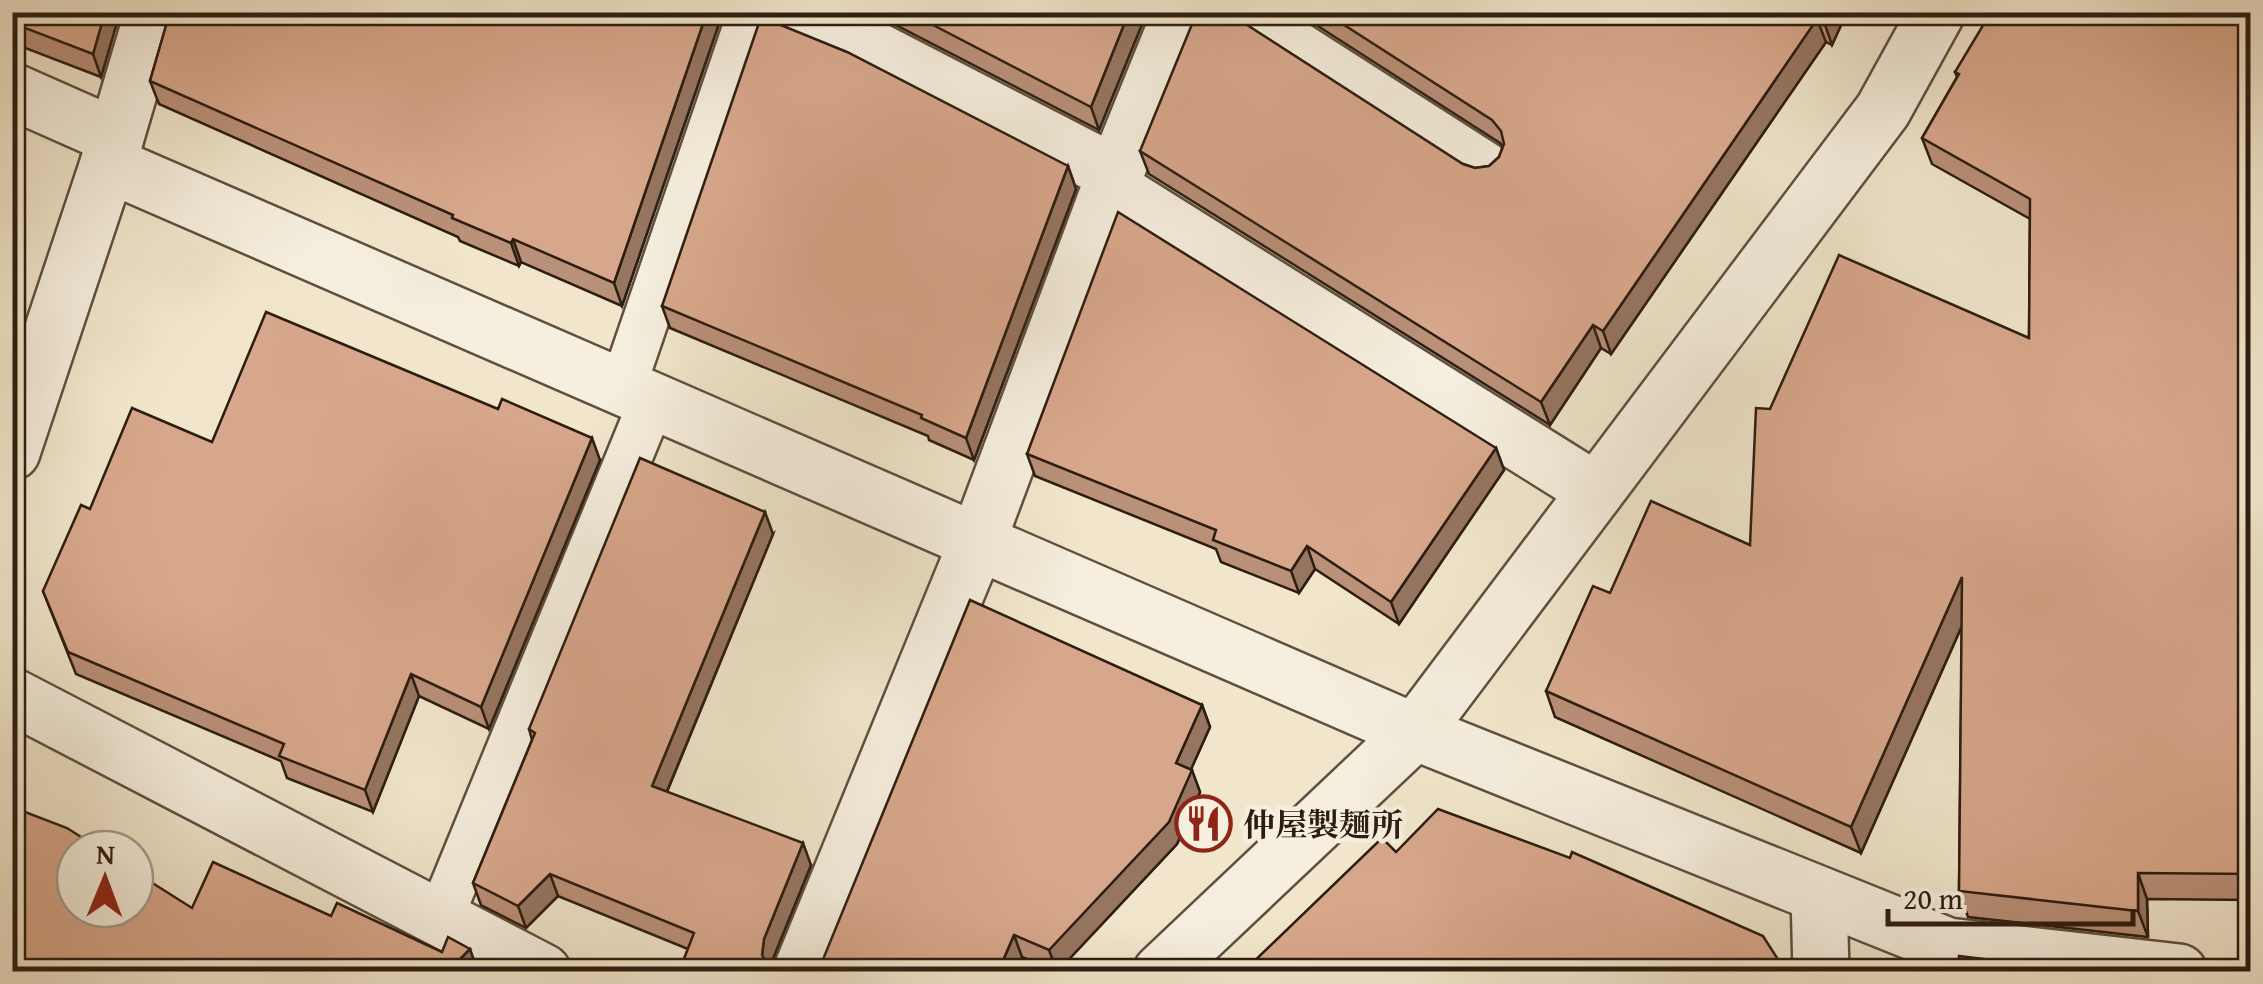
<svg xmlns="http://www.w3.org/2000/svg" width="2263" height="984" viewBox="0 0 2263 984" font-family="'Gentium Book Plus','Noto Serif JP',serif">
  <style>
    .lines { fill: none; stroke-linecap: round; stroke-linejoin: round }
    .service-casing { stroke: #5e4f40; stroke-width: 50 }
    .minor-casing { stroke: #5e4f40; stroke-width: 60 }
    .tertiary-casing { stroke: #5e4f40; stroke-width: 60 }
    .service { stroke: #f6efde; stroke-width: 45 }
    .minor { stroke: #f6efde; stroke-width: 55 }
    .tertiary { stroke: #f6efde; stroke-width: 55 }
    .wall { fill: #b99078; stroke: #2d1d11; stroke-width: 2.5 }
    .shaded-wall { fill: #967561; stroke: #2d1d11; stroke-width: 2.5 }
    .building { fill: #d7a78b; stroke: #2d1d11; stroke-width: 2.5 }
    .labels { text-anchor: middle; dominant-baseline: central; stroke-width: 9; stroke-linejoin: round; paint-order: stroke }
    .poi-label { font-size: 32px; font-weight: bold; fill: #2d1d11; stroke: #f6efde; text-anchor: start }
  </style>
  <rect width="100%" height="100%" fill="#f1e6cc"/>
  <filter id="stains"><feTurbulence type="fractalNoise" baseFrequency=".002" numOctaves="4"/><feColorMatrix values="0 0 0 0 .2 0 0 0 0 .09 0 0 0 0 .02 0 0 0 .5 -.17"/></filter>
  <radialGradient id="worn" r=".72"><stop offset=".6" stop-color="#630" stop-opacity="0"/><stop offset="1" stop-color="#630" stop-opacity=".3"/></radialGradient>
  <g class="lines">
    <defs>
      <g id="service">
        <polyline points="1247,12 1486,165"/>
        <polyline points="623,386 751,12"/>
        <polyline points="440,918 653,399"/>
      </g>
      <g id="minor">
        <polyline points="784,12 868,46 1116,174"/>
        <polyline points="12,91 116,137"/>
        <polyline points="108,164 153,12"/>
        <polyline points="1110,187 1596,491"/>
        <polyline points="12,696 543,972"/>
        <polyline points="1415,732 1948,946 2179,972"/>
        <polyline points="1819,895 1821,972"/>
        <polyline points="801,972 978,540 1110,187 1181,12"/>
      </g>
      <g id="tertiary">
        <polyline points="12,452 108,164 1415,732"/>
        <polyline points="1161,972 1415,732 1883,110 1937,12"/>
      </g>
    </defs>
    <use href="#service" class="service-casing"/>
    <use href="#minor" class="minor-casing"/>
    <use href="#tertiary" class="tertiary-casing"/>
    <use href="#service" class="service"/>
    <use href="#minor" class="minor"/>
    <use href="#tertiary" class="tertiary"/>
  </g>
  <g class="wall">
    <polygon points="12,12 120,12 101,77 12,43"/>
    <polygon points="170,12 723,12 622,306 521,262 519,266 460,241 458,237 159,104 150,81"/>
    <polygon points="868,12 1147,12 1099,130 882,18"/>
    <polygon points="1296,12 1847,12 1832,45 1826,42 1611,354 1601,348 1550,425 1149,174 1140,151 1463,164 1475,168 1489,166 1499,157 1503,146 1500,143"/>
    <polygon points="2250,12 2250,900 2147,899 2148,937 1968,917 1959,891 1962,626 1861,853 1555,717 1546,691 1610,593 1750,545 1770,409 2029,338 2030,219 1932,164 1922,138 1957,77 1955,72"/>
    <polygon points="1068,166 1076,189 974,460 929,440 928,436 670,328 662,306"/>
    <polygon points="212,442 600,460 489,729 419,696 373,812 287,778 281,761 76,674 43,591 90,509"/>
    <polygon points="1496,448 1504,470 1399,624 1315,569 1299,593 1221,562 1216,549 1035,476 1027,454"/>
    <polygon points="773,534 667,792 811,865 772,961 771,972 685,972 682,964 688,949 558,896 526,928 481,905 473,883 532,740 529,729"/>
    <polygon points="1202,705 1210,727 1191,769 1200,792 1177,844 1057,972 1022,957 1016,972 815,972"/>
  </g>
  <g class="shaded-wall">
    <polygon points="105,12 120,12 101,77 93,54"/>
    <polygon points="707,12 723,12 622,306 614,283"/>
    <polygon points="1129,12 1147,12 1099,130 1091,107"/>
    <polygon points="1828,12 1847,12 1832,45 1824,22"/>
    <polygon points="1817,19 1826,42 1611,354 1603,331"/>
    <polygon points="1068,166 1076,189 974,460 966,438"/>
    <polygon points="513,239 521,262 519,266 511,243"/>
    <polygon points="1593,325 1601,348 1550,425 1541,402"/>
    <polygon points="592,438 600,460 489,729 481,707"/>
    <polygon points="1496,448 1504,470 1399,624 1391,602"/>
    <polygon points="765,512 773,534 660,808 652,786"/>
    <polygon points="1307,546 1315,569 1299,593 1291,571"/>
    <polygon points="1962,577 1972,603 1861,853 1851,827"/>
    <polygon points="411,674 419,696 373,812 365,790"/>
    <polygon points="1202,705 1210,727 1184,785 1176,763"/>
    <polygon points="1192,770 1200,792 1177,844 1057,972 1049,950"/>
    <polygon points="803,843 811,865 772,961 771,972 768,972 762,955 764,939"/>
    <polygon points="2138,873 2147,899 2148,937 2138,911"/>
    <polygon points="550,874 558,896 526,928 518,906"/>
    <polygon points="1014,935 1022,957 1016,972 998,972"/>
    <polygon points="470,949 478,972 459,972 456,963"/>
  </g>
  <g class="building">
    <polygon points="12,12 105,12 93,54 12,23"/>
    <polygon points="170,12 707,12 614,283 513,239 511,243 452,218 453,215 150,81"/>
    <polygon points="908,12 1129,12 1091,107"/>
    <polygon points="1197,12 1227,12 1463,164 1475,168 1489,166 1499,157 1504,144 1501,131 1492,120 1324,12 1828,12 1824,22 1817,19 1603,331 1593,325 1541,402 1140,151"/>
    <polygon points="1991,12 2250,12 2250,874 2138,873 2138,911 1959,891 1962,577 1851,827 1546,691 1593,586 1610,593 1651,501 1750,545 1756,408 1770,409 1839,255 2029,338 2030,199 1922,138 1959,74 1955,72"/>
    <polygon points="761,17 847,52 1068,166 966,438 921,418 922,415 662,306"/>
    <polygon points="1118,212 1496,448 1391,602 1307,546 1291,571 1213,540 1216,530 1027,454"/>
    <polygon points="266,312 498,409 502,399 592,438 481,707 411,674 365,790 279,756 284,744 68,652 43,591 81,505 90,509 132,408 212,442"/>
    <polygon points="640,458 765,512 652,786 803,843 764,939 762,955 771,972 702,972 682,964 694,933 550,874 518,906 473,883 535,733 529,729"/>
    <polygon points="970,600 1202,705 1176,763 1192,770 1169,822 1049,950 1014,935 998,972 815,972 822,962"/>
    <polygon points="12,807 67,828 100,849 75,849 75,909 135,909 135,872 192,908 213,862 331,916 337,903 442,952 448,937 470,949 456,963 465,972 12,972"/>
    <polygon points="1438,809 1570,858 1572,852 1763,936 1786,972 1243,972 1382,838 1396,852"/>
    <polygon points="1959,956 2092,972 1959,972"/>
  </g>
  <defs>
    <symbol id="restaurant-ring" viewBox="-11 -11 22 22"><circle r="9.5" fill="#f6efde" stroke="#8f2418" stroke-width="1.5"/><path d="M-5-6h1v4h1v-4h1v4h1v-4h1v5L-1.5 .5V6h-2V.5L-5-1ZM5-6V6H3V1.5H1.5Q1.5-4 5-6Z" fill="#8f2418"/></symbol>
  </defs>
  <g fill-rule="evenodd">
    <use href="#restaurant-ring" x="1172" y="792" width="63" height="63"/>
  </g>
  <g class="labels">
    <g class="poi-label">
      <text x="1243" y="824">仲屋製麺所</text>
    </g>
  </g>
  <rect width="2263" height="984" fill="none" stroke="#f1e6cc" stroke-width="50"/>
  <rect x="15" y="15" width="2233" height="954" fill="none" stroke="#2d1d11" stroke-width="5"/>
  <rect x="25" y="25" width="2213" height="934" fill="none" stroke="#2d1d11" stroke-width="2.5"/>
  <g transform="translate(105 879) rotate(1)"><circle r="48" fill="#f6efde" stroke="#a69b8c" stroke-width="2.5"/>
  <path d="M0-8L18 38L0 25L-18 38Z" fill="#8f2418"/>
  <text y="-15" font-size="28" font-weight="bold" text-anchor="middle" fill="#2d1d11">N</text>
  </g>
  <path d="M1888 909v15h245v-15" fill="none" stroke="#2d1d11" stroke-width="5"/>
  <text x="1903" y="909" font-size="30" fill="#2d1d11" stroke="#f6efde" stroke-width="8" paint-order="stroke">20 m</text>
  <rect width="100%" height="100%" filter="url(#stains)"/>
  <rect width="100%" height="100%" fill="url(#worn)"/>
</svg>
